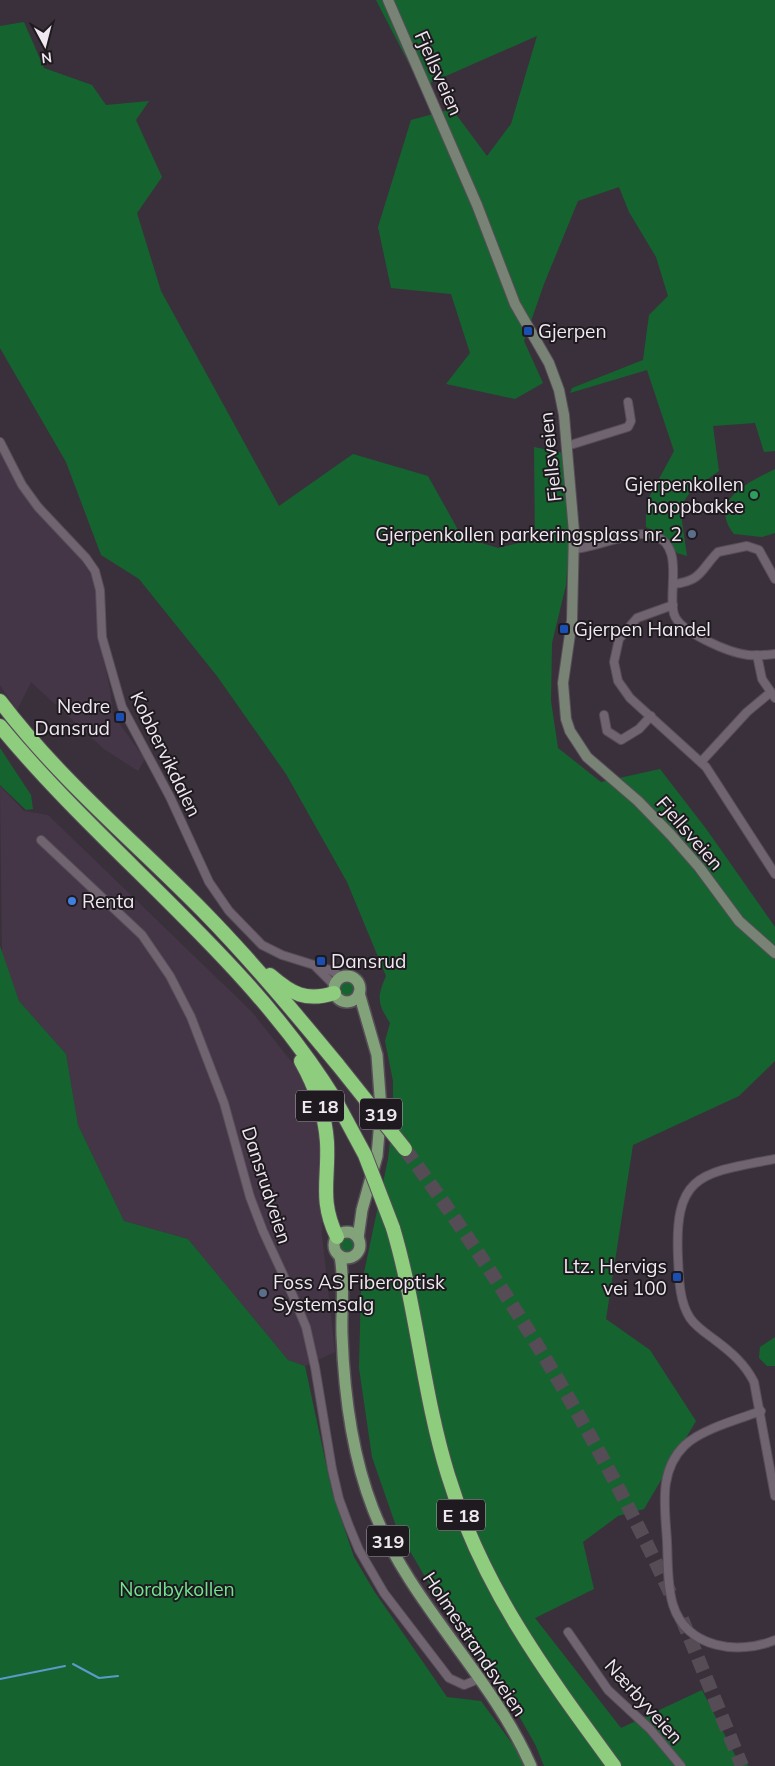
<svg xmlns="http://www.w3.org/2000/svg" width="775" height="1766" viewBox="0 0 775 1766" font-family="Mulish,sans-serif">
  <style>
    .built { fill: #453647 }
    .green { fill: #156430 }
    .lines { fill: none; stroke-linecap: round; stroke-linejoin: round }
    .stream { stroke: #5a9bcb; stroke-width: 2 }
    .highway-tunnel { stroke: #554c56; stroke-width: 14; stroke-dasharray: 14 7; stroke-linecap: butt }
    .street-casing { stroke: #574e58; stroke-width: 10 }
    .secondary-casing { stroke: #574e58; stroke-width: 12 }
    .primary-casing { stroke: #574e58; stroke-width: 14 }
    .highway-casing { stroke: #574e58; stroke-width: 16 }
    .street { stroke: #706471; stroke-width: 8 }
    .secondary { stroke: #798375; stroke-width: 10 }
    .primary { stroke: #82a279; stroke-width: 11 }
    .highway { stroke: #8ecc7e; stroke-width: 14 }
    .highway-bridge-casing { stroke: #574e58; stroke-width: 16; stroke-linecap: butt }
    .highway-bridge { stroke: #8ecc7e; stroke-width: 14 }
    .transit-dot { fill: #1a4fb4; stroke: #1f1a1f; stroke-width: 2 }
    .leisure-dot { fill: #2e9e5b; stroke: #1f1a1f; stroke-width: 2 }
    .service-dot { fill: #5c6f8a; stroke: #1f1a1f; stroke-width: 2 }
    .shop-dot { fill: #3f7fe0; stroke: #1f1a1f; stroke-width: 2 }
    .labels { text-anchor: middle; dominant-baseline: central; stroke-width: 4; stroke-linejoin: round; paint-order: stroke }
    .shield { fill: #1f1a1f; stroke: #b1aab1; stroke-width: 1 }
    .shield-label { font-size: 18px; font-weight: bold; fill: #efe8f0 }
    .street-label { font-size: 19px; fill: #efe8f0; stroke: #1f1a1f }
    .poi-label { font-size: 19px; fill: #efe8f0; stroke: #1f1a1f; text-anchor: start }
    .park-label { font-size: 19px; fill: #71e48e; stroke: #1f1a1f }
  </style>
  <rect width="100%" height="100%" fill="#3a303b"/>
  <g class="built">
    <polygon points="0,452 17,482 47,523 79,556 92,576 97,589 97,631 110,689 113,715 145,759 138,771 104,749 31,682 17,710 0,685"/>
    <polygon points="0,786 24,811 48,815 252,1012 294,1065 312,1099 321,1136 322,1235 335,1352 305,1366 288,1360 188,1239 124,1221 78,1125 66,1054 19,1001 2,956"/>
  </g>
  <g class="green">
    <polygon points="376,0 775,0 775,451 764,452 755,423 713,426 719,471 691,491 680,507 687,556 677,553 665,537 646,527 646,503 674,451 647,370 570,393 572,388 643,360 649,315 668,296 656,257 629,212 619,187 578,201 544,284 524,341 543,383 515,399 446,384 470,353 451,294 391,288 378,227 411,120 452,109 487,156 511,124 537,36 421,87"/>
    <path d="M24,22L44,68L92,85L106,105L149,101L136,120L162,177L137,213L161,291L279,506L353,454L428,476L462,537L498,548L535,539L534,447L563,453L569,546L566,585L552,643L551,701L558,748L601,782L660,769L707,830L775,927V1061L739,1096L633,1145L606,1319L650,1350L696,1421L644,1509L618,1516L583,1542L594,1589L535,1618L621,1728L702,1690L735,1755L749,1766H544L535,1744L511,1702L431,1587L397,1529L372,1457L359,1368L361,1287L388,1159L393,1117V1081L385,1041L390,1023C377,1003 377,997 386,976L347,882L286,774L217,676L139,579L101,555L66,462L0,348V26Z"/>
    <path d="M775,469V533L762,537L734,534C707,500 749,482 775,469Z"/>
    <polygon points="0,748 31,795 33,809 26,810 0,785"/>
    <polygon points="0,946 19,1001 66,1054 78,1125 124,1221 188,1239 288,1360 305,1366 332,1492 354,1557 374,1591 447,1697 481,1701 522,1757 525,1766 0,1766"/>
    <circle cx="347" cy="989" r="7"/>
    <circle cx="347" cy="1246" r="7"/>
    <polygon points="775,1337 775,1366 767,1366 759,1358 760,1347"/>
  </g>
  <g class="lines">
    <g class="stream">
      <polyline points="73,1664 99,1678 118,1676"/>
      <polyline points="0,1679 65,1666"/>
    </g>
    <g class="highway-tunnel">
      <path d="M405,1149C509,1290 600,1440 673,1599"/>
      <polyline points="682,1619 742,1766"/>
    </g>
    <defs>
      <g id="street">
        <polyline points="0,442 22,485 38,507 86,558 95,571 100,590 102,637 122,707 170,797 209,882 229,911 262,945 282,955 330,970 342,977"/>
        <polyline points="567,446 628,427 631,421 628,402"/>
        <path d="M575,549C595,547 636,530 653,535C686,545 667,592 674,614C679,632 730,653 748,655C757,656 766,655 775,654"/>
        <path d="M674,584C702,581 701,569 718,552L747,546L759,550L775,579"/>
        <polyline points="673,605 637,618 619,639 614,662 618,681 630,698 706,767 775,874"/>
        <polyline points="757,655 762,679 775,698"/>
        <polyline points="604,715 607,731 621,740 639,729 651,716"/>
        <polyline points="701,762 747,712 771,692"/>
        <polyline points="41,840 142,935 170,976 191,1017 224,1103 250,1197 263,1231 293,1296 306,1327 315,1367 332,1469 339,1499 349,1526 359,1550 384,1593 449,1678 464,1685 481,1678"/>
        <polyline points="316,967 334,985"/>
        <path d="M775,1159C701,1173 674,1173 678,1258C679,1278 679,1301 690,1318C696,1327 707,1334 715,1340C731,1352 745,1364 754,1382L775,1496"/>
        <path d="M761,1411C739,1419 702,1429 685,1445C658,1471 665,1507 667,1541C668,1562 667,1585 673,1605C687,1649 739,1655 775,1640"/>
        <polyline points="568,1632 608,1690 650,1729 681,1766"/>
      </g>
      <polyline id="secondary" points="388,0 477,205 515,304 549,363 559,390 564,415 574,532 572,620 563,683 566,719 570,731 587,757 638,801 671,835 699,867 739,921 775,953"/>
      <g id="primary">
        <circle cx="347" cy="989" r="13"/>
        <circle cx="347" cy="1245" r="13"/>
        <polyline points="358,1238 362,1210 377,1156 381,1109 377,1055 359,993"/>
        <path d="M340,1256C345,1282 341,1309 342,1335C344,1393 352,1455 373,1509C410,1604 490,1673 531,1766"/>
      </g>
      <g id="highway">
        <path d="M0,701C59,779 135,842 203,911C251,960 295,1013 338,1065"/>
        <path d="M0,726C107,856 248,957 336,1101"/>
        <path d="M270,975C292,994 306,1002 334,993"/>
        <path d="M301,1061C315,1086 325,1113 327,1142C329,1180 319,1200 337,1237"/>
        <path d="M393,1228C417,1309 423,1394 448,1475C482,1587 546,1673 614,1766"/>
      </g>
    </defs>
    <use href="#street" class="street-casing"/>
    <use href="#secondary" class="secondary-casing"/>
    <use href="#primary" class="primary-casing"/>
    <use href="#highway" class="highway-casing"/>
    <use href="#street" class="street"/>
    <use href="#secondary" class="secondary"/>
    <use href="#primary" class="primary"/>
    <use href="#highway" class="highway"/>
    <defs>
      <g id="highway-bridge">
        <polyline points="338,1065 405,1149"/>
        <polyline points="336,1101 365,1155 393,1228"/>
      </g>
    </defs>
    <use href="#highway-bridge" class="highway-bridge-casing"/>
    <use href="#highway-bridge" class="highway-bridge"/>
  </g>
  <g class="transit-dot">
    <rect x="523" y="326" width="10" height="10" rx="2.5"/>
    <rect x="559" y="624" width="10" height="10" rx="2.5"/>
    <rect x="115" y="712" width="10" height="10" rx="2.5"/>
    <rect x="316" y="956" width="10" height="10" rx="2.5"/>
    <rect x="672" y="1272" width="10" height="10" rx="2.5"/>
  </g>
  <circle class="leisure-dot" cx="754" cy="495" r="5"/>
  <g class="service-dot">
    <circle cx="692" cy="534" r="5"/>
    <circle cx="263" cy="1293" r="5"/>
  </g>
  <circle class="shop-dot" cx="72" cy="901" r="5"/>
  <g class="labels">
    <g class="shield">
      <rect x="296" y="1090.5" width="48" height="31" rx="4"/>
      <rect x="360" y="1098.5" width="42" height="31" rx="4"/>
      <rect x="437" y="1499.5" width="48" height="31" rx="4"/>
      <rect x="367" y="1525.5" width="42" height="31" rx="4"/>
    </g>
    <g class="shield-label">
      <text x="320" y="1106">E 18</text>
      <text x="381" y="1114">319</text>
      <text x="461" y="1515">E 18</text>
      <text x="388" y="1541">319</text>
    </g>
    <g class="street-label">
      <text transform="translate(439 73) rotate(66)">Fjellsveien</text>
      <text transform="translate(550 457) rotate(-96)">Fjellsveien</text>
      <text transform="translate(166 754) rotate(64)">Kobbervikdalen</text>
      <text transform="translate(690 833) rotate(49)">Fjellsveien</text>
      <text transform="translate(267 1185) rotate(72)">Dansrudveien</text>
      <text transform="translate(475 1644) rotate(56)">Holmestrandsveien</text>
      <text transform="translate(644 1701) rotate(48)">Nærbyveien</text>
    </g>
    <g class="poi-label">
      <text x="538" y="331">Gjerpen</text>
      <text x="744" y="484" text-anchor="end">Gjerpenkollen<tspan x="744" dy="22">hoppbakke</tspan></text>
      <text x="682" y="534" text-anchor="end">Gjerpenkollen parkeringsplass nr. 2</text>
      <text x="574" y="629">Gjerpen Handel</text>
      <text x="110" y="706" text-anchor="end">Nedre<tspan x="110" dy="22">Dansrud</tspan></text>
      <text x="82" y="901">Renta</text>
      <text x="331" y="961">Dansrud</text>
      <text x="667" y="1266" text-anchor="end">Ltz. Hervigs<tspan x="667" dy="22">vei 100</tspan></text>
      <text x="273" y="1282">Foss AS Fiberoptisk<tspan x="273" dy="22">Systemsalg</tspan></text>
    </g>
    <g class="park-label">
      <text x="177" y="1589">Nordbykollen</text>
    </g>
  </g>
  <g transform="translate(45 45) rotate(173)" stroke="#1f1a1f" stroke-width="4" paint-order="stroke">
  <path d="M0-4L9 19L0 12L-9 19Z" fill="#efe8f0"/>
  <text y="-8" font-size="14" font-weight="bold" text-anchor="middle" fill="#efe8f0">N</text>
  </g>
</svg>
